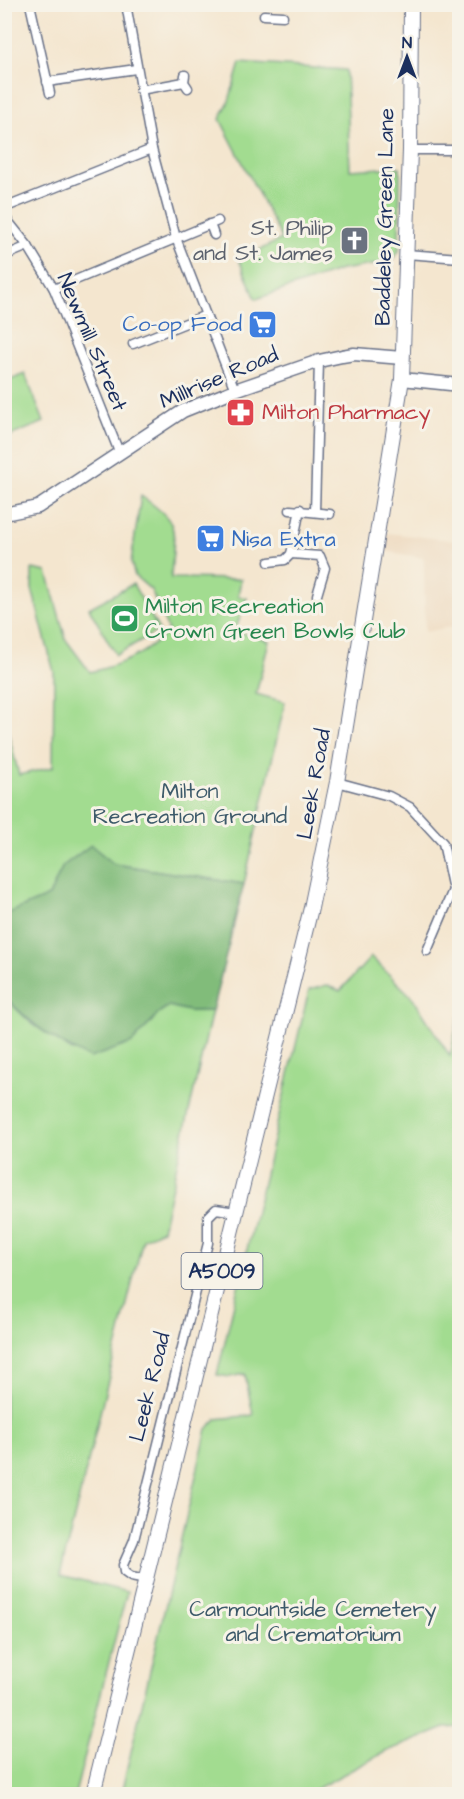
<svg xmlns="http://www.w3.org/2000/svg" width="464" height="1799" viewBox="0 0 464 1799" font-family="'Architects Daughter',sans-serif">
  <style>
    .built { fill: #edd7bb }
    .green { fill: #a2dc90; stroke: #5e8677; stroke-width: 1.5 }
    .forest { fill: #81bc7a; stroke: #4e766c; stroke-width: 1.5 }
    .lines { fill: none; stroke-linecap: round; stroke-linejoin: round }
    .street-casing { stroke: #676f86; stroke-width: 11 }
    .secondary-casing { stroke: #676f86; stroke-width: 15 }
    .primary-casing { stroke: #676f86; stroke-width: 16 }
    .street { stroke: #fff; stroke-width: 8 }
    .secondary { stroke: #fff; stroke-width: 12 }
    .primary { stroke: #fff; stroke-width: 14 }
    .labels { text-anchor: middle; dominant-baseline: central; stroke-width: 6; stroke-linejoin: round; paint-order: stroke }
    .shield { fill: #f7f3e8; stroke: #5d6a87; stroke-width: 1.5 }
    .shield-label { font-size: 21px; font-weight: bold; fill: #1b2f5e }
    .street-label { font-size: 22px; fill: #1b2f5e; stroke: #f7f3e8 }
    .worship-label { font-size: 22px; fill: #5b616d; stroke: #f7f3e8; text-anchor: end }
    .shop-label { font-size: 22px; fill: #366cbe; stroke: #f7f3e8; text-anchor: end }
    .health-label { font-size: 22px; fill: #be3a42; stroke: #f7f3e8; text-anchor: start }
    .leisure-label { font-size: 22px; fill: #27864d; stroke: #f7f3e8; text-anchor: start }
    .park-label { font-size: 22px; fill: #3d5a6a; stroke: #f7f3e8 }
  </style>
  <rect width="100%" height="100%" fill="#f7f3e8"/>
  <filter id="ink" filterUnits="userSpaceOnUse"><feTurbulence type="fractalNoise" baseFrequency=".0167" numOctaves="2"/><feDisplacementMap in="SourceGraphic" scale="12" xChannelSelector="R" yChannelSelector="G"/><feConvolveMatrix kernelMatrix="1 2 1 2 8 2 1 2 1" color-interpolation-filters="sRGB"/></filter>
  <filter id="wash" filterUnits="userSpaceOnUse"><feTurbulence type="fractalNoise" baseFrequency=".008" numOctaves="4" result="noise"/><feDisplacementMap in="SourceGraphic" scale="24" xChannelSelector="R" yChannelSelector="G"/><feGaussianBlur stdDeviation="1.35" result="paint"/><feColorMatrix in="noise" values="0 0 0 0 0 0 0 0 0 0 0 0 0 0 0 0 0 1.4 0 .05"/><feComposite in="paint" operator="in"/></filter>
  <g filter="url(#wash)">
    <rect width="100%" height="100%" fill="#f4e6cf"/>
    <polygon class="built" points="387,533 459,541 459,625 425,632 424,558 384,551"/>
    <g class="green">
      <polygon points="240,63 346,70 350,170 400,167 399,251 390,262 341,270 256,299 239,260 282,239 220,119 229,101"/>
      <polygon points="25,374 44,422 5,438 5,382"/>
      <path d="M141,496C184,525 173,529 171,578L241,579L238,596L247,598L235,631L269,641L256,694L285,702L244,884L114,864L91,846L63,866L49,896L5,915L4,717L19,775L53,767L54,672L32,589V569L47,572L66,640L90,672C121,665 148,654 168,630L151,590L135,576L131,562Z"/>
      <polygon points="133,584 159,630 116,655 89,608"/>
      <polygon points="371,957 413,998 450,1056 459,1016 459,1727 445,1728 385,1752 307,1794 121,1794 207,1429 216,1419 253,1415 245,1374 230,1377 217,1375 309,990 327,985 340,991"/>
      <polygon points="4,997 31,1023 72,1051 132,1043 161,1011 169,1006 189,1011 212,1011 162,1230 143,1239 61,1571 61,1575 127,1592 75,1794 5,1794"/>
    </g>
    <path class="forest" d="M91,845L114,864L244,884L212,1011H189L169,1006L161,1011L132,1043L90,1058C56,1044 30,1023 5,997L4,915L49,896L63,866Z"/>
  </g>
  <g filter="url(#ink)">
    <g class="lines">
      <defs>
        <g id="street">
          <polyline points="30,4 50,93"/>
          <polyline points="126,4 152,149 176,238 235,390"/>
          <polyline points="264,15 283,16"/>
          <polyline points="185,75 184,82 188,88"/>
          <polyline points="47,82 136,69"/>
          <polyline points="140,90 184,82"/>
          <polyline points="410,150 460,150"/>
          <polyline points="4,208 152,149"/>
          <polyline points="4,216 28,246 54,289 119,452"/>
          <polyline points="210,224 214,235"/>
          <polyline points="406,254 460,258"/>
          <polyline points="4,256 28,246"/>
          <polyline points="54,289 218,221"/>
          <polyline points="133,344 206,315"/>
          <polyline points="290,510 330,514"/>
          <polyline points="315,512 319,361"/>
          <polyline points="291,554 320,556 325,568 317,595"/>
          <polyline points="269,562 285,560 291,554 300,509"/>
          <polyline points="337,782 389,796 410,807 443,843 453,890 427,951"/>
          <polyline points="146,1580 131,1577 124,1572 123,1565 134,1540 208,1243 208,1217 216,1209 236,1212"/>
        </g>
        <g id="secondary">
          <polyline points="402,379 460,385"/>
          <polyline points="4,514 38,507 183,411 235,390 319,361 342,356 354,354 402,358"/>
        </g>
        <polyline id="primary" points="93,1794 311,908 337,782 402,379 410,150 411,4"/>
      </defs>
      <use href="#street" class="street-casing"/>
      <use href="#secondary" class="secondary-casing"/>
      <use href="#primary" class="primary-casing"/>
      <use href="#street" class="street"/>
      <use href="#secondary" class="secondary"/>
      <use href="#primary" class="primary"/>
    </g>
  </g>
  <defs>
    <symbol id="church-square" viewBox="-11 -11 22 22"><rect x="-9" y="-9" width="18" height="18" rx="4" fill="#6b7280" stroke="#f7f3e8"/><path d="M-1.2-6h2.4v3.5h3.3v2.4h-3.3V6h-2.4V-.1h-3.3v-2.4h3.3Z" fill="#fff"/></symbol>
    <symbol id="supermarket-square" viewBox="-11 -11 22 22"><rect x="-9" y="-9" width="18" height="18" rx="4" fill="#3f7fe0" stroke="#f7f3e8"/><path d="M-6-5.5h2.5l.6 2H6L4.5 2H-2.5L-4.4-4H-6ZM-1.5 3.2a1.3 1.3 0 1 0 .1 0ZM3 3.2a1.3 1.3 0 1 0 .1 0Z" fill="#fff"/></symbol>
    <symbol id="pharmacy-square" viewBox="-11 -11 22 22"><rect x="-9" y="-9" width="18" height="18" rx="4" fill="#e0444e" stroke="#f7f3e8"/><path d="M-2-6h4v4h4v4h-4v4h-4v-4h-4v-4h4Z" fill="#fff"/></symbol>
    <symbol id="stadium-square" viewBox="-11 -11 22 22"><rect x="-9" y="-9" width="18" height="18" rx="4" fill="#2e9e5b" stroke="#f7f3e8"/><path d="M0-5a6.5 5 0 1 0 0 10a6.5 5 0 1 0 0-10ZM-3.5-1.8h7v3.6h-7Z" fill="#fff"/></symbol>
  </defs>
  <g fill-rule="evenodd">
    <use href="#church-square" x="338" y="224" width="33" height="33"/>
    <use href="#supermarket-square" x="246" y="308" width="33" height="33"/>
    <use href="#pharmacy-square" x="224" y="396" width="33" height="33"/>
    <use href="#supermarket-square" x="194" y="522" width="33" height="33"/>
    <use href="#stadium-square" x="108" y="602" width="33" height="33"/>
  </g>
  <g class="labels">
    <rect class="shield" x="181.5" y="1253" width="81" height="36" rx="4.5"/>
    <g class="shield-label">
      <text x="222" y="1271">A5009</text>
    </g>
    <g class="street-label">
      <text transform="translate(385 217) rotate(-89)">Baddeley Green Lane</text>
      <text transform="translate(92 342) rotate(67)">Newmill Street</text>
      <text transform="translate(219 378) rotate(-23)">Millrise Road</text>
      <text transform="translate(314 784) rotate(-80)">Leek Road</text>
      <text transform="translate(150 1387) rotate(-76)">Leek Road</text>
    </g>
    <g class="worship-label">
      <text x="333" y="228">St. Philip<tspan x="333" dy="25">and St. James</tspan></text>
    </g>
    <g class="shop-label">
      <text x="242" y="324">Co-op Food</text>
      <text x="232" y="539" text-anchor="start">Nisa Extra</text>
    </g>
    <g class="health-label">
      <text x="262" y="412">Milton Pharmacy</text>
    </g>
    <g class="leisure-label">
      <text x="145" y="606">Milton Recreation<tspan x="145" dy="25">Crown Green Bowls Club</tspan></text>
    </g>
    <g class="park-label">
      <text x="190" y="791">Milton<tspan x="190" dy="25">Recreation Ground</tspan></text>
      <text x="313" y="1609">Carmountside Cemetery<tspan x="313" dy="25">and Crematorium</tspan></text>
    </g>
  </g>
  <rect width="464" height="1799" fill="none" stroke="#f7f3e8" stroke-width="24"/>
  <g transform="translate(407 57)" stroke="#f7f3e8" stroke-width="4.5" paint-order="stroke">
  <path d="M0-4.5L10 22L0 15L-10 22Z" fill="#1b2f5e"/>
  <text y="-9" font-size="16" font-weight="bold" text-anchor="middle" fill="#1b2f5e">N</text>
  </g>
</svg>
